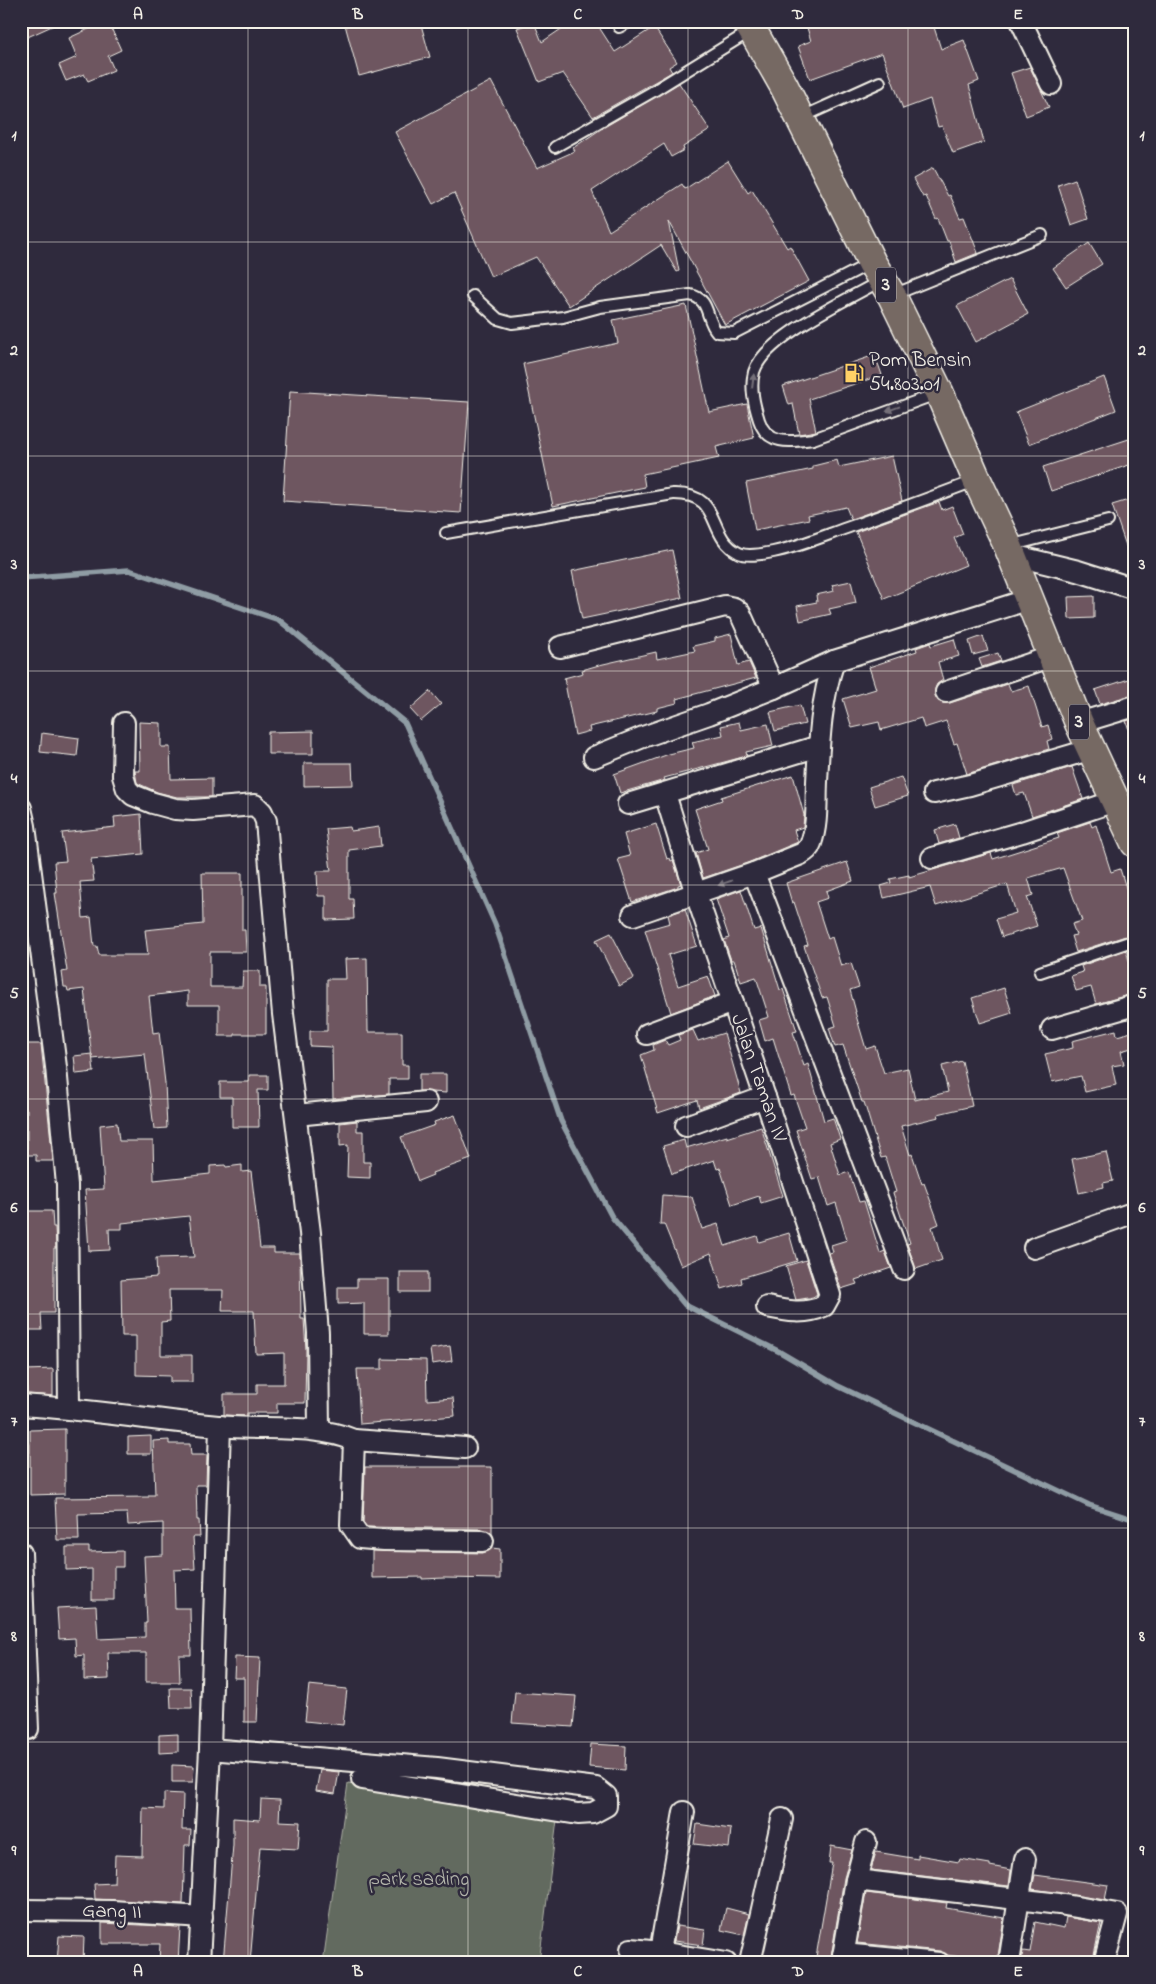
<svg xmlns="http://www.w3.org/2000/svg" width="1156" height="1984" viewBox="0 0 1156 1984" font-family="'Indie Flower',sans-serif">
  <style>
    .green { fill: #626a5e; stroke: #abaea3 }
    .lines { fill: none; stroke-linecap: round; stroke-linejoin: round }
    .stream { stroke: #8f9ca4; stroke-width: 5.5 }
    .building { fill: #6e5661; stroke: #f4f1e8 }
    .service-casing { stroke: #f4f1e8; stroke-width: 14 }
    .minor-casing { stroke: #f4f1e8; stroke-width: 24 }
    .trunk-casing { stroke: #f4f1e8; stroke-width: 31 }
    .service { stroke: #2f2a3d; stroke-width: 10 }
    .minor { stroke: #2f2a3d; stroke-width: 20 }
    .trunk { stroke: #766964; stroke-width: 28 }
    .oneway { fill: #747079 }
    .grid { fill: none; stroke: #f4f1e8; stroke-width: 1; stroke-opacity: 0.55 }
    .labels { text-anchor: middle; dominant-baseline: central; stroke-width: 5; stroke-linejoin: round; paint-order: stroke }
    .shield { fill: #2f2a3d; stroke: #b9b5b5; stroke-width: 1 }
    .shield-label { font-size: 20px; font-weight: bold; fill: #f4f1e8 }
    .poi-label { font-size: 21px; fill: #f4f1e8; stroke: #2f2a3d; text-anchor: start }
    .street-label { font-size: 21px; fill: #f4f1e8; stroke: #2f2a3d }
    .park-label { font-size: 21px; fill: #b2b4aa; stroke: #2f2a3d }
    .neatline { fill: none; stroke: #f4f1e8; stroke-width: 2 }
    .grid-label { font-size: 16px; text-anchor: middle; font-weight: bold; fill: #f4f1e8 }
  </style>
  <rect width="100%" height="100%" fill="#2f2a3d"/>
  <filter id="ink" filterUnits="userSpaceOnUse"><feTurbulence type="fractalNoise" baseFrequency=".02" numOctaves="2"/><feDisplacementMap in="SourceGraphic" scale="10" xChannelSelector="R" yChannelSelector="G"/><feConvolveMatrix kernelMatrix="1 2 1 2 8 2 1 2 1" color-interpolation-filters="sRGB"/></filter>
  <g filter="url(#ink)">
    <polygon class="green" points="348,1783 557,1820 539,1963 323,1963"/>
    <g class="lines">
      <polyline class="stream" points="21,578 129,570 279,620 405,723 495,924 561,1121 612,1217 685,1305 780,1352 838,1386 1089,1505 1135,1520"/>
    </g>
    <g class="building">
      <polygon points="21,21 63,21 21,40"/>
      <polygon points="106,21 108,21 121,50 108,56 114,70 88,81 84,74 66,81 59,65 77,57 69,38"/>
      <polygon points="344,21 420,21 430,57 359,76"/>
      <polygon points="573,21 595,21 615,52 654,27 677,62 669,67 672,72 593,117 563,73 539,82 517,28 534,22 542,42"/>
      <polygon points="805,21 932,21 941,49 964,40 979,81 969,85 984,142 953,153 942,126 938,127 930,99 903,109 882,53 810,79 798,46 811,41"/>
      <polygon points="1030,67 1049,107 1026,116 1011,73"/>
      <polygon points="491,81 537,168 575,151 573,148 601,129 679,83 710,130 683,147 684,150 671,157 664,144 592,191 609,231 682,184 685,189 728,161 748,193 752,190 787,248 790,246 809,281 725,325 669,221 679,271 677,272 661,245 569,306 536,257 491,277 454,193 433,204 395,132"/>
      <polygon points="933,168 948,196 950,195 960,218 964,217 978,253 956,262 949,241 947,241 938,218 936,219 926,196 923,197 913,179"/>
      <polygon points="1075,179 1088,219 1071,225 1058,185"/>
      <polygon points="1089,243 1102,264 1066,287 1053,268"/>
      <polygon points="1010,279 1028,314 976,342 957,306"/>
      <polygon points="686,305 709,412 747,404 754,438 716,447 719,458 643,474 645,487 553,506 523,364 618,343 613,320"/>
      <polygon points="875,355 882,375 809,399 816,431 799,434 793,404 789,405 783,386"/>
      <polygon points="1104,377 1116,410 1029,444 1016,412"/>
      <polygon points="290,391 469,402 461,513 283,501"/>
      <polygon points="1135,437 1135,463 1051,491 1043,467"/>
      <polygon points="892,456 902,501 851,519 846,507 808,515 809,519 755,530 746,483 813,469 813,466 837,460 839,467"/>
      <polygon points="1135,498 1135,562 1132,563 1112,505"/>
      <polygon points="939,502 942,510 952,506 963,534 954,538 966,565 884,599 856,532"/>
      <polygon points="672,550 682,598 582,619 572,571"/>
      <polygon points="851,581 856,603 829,609 831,614 800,621 797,606 817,602 816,595 834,591 832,585"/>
      <polygon points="1094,596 1094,618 1069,619 1068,597"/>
      <polygon points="731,634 738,665 749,662 756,678 676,699 677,703 657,708 657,711 589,727 590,731 575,735 564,678 583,673 582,670 599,665 656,652 657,659 695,651 693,646 715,641 715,638"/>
      <polygon points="983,636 988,651 973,655 969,641"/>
      <polygon points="954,639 959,656 938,662 943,680 937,684 935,689 935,695 938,701 943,703 950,703 1008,684 1011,691 1029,686 1042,727 1048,725 1052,739 1047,741 1049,749 967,774 957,743 954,744 946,721 924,728 921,718 881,730 879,722 852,728 843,699 876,689 869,667 917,651 916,648 930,643 931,646"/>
      <polygon points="998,653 1001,661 982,667 979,659"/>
      <polygon points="1135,677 1135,694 1100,704 1095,690"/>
      <polygon points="430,691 441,704 421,721 410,709"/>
      <polygon points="800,705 805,724 775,731 770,712"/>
      <polygon points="1135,718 1135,739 1132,739 1126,721"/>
      <polygon points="139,722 161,723 161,747 170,747 171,779 212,778 212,797 177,797 157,792 137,783 135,771 140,771"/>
      <polygon points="739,722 741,730 768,724 773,746 746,752 747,756 664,778 665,780 620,793 614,774 669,754 694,748 692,742 723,735 721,726"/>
      <polygon points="313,731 313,754 268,754 268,732"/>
      <polygon points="42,733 79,738 77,756 40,752"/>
      <polygon points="304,763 352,763 353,785 304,786"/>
      <polygon points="1072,767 1083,799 1032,816 1024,793 1016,795 1013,785"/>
      <polygon points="793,775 804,815 803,827 794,830 798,842 750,862 703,878 696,853 708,849 695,809 722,800 721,797"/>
      <polygon points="901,777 908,796 875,806 869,787"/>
      <polygon points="141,814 143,854 91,859 94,881 80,882 83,918 91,917 94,946 97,946 99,955 148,955 145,930 203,924 202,873 242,873 242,930 245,930 246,952 210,952 210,987 242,987 243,971 260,971 260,987 266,987 266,1034 235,1034 235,1036 219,1036 219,1005 188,1005 188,991 149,996 153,1033 159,1032 165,1083 167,1128 154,1129 145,1054 92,1059 84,989 68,991 67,987 64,987 62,972 67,971 55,893 57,893 54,862 66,861 62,833 115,827 114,817"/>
      <polygon points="1090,822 1092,827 1096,825 1111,872 1120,869 1135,916 1135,933 1076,952 1071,936 1076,935 1072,924 1082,921 1063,868 1028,878 1033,895 1027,897 1037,926 1002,937 996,919 1016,913 1007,884 936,906 930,887 884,898 881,886 891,883 890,879 909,875 909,877 991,853 993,859 1059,838 1057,833"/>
      <polygon points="656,824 667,859 670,858 671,861 673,860 681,884 678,885 678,887 632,902 618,859 630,856 624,834"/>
      <polygon points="955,824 959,838 939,844 935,830"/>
      <polygon points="350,827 351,831 379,827 381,846 349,850 349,899 353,899 354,919 326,920 326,896 318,896 317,871 331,871 326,829"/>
      <polygon points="847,862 853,881 826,891 828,898 816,902 828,939 832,937 841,966 851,963 859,987 850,990 856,1012 855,1012 866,1049 875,1046 884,1073 908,1068 915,1100 948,1092 942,1066 962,1061 972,1106 938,1114 939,1117 901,1126 910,1155 912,1154 922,1184 924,1183 939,1224 932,1227 942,1260 916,1269 907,1244 910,1243 893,1193 896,1192 885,1157 881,1158 864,1102 862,1102 843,1045 835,1047 829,1028 836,1026 827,997 822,998 804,946 808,945 794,902 792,903 786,883"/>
      <polygon points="741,890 754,930 761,928 780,990 783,989 797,1031 793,1032 804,1066 808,1064 824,1121 833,1118 840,1139 830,1143 840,1175 849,1172 859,1202 864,1201 880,1253 885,1251 891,1268 855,1280 857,1284 841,1289 829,1253 833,1252 831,1245 847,1240 836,1203 828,1206 819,1177 812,1179 796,1130 805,1127 794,1095 791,1096 773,1038 765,1041 759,1020 769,1017 756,977 741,982 734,960 731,960 724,940 729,938 716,899"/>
      <polygon points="685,909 697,946 668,955 678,986 708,976 715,996 671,1013 645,930 670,923 668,915"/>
      <polygon points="611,933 634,978 619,986 596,940"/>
      <polygon points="1126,950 1132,972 1129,973 1135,993 1096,1004 1091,987 1076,991 1071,976 1083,972 1081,966"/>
      <polygon points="367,958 368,1032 402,1032 402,1065 408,1065 408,1079 389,1079 389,1094 333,1099 332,1047 310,1046 310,1031 327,1031 327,979 346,979 345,959"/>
      <polygon points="1004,988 1012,1013 980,1023 972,998"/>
      <polygon points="693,1030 698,1041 724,1033 741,1093 699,1108 697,1100 658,1113 641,1055 654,1050 653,1045 665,1040 668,1045 680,1040 678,1035"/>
      <polygon points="1116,1030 1117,1036 1135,1031 1135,1047 1121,1051 1124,1064 1112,1066 1116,1085 1085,1092 1081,1076 1052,1082 1045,1054 1073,1048 1072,1041"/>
      <polygon points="26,1044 41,1044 53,1161 36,1161 36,1155 27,1155 27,1109 21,1110 21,1052 27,1052"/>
      <polygon points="92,1054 94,1072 76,1074 74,1056"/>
      <polygon points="419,1074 446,1074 446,1093 419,1091"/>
      <polygon points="249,1075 268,1075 268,1090 258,1090 259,1127 232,1127 232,1097 220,1097 220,1082 249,1082"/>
      <polygon points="455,1115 471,1159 432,1173 433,1175 418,1181 401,1137 435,1125 434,1122"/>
      <polygon points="357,1121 357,1131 363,1131 363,1162 370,1162 370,1178 347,1177 348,1145 340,1146 340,1123"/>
      <polygon points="117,1123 119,1141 153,1141 154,1180 210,1174 210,1166 225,1165 226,1167 242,1165 242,1172 251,1171 260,1248 274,1248 274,1253 300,1253 301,1319 304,1319 306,1350 305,1403 277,1403 277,1413 247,1413 247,1416 224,1415 224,1394 257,1394 257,1384 284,1384 284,1353 256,1354 254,1311 222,1311 223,1290 169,1290 170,1321 161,1322 161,1355 192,1355 192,1382 170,1382 170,1376 136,1375 136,1336 122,1336 121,1280 157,1277 156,1258 194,1257 189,1216 122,1223 122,1229 109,1229 110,1250 89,1251 85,1190 104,1189 100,1125"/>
      <polygon points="761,1127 783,1196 761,1203 759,1196 732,1205 720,1168 717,1169 714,1160 672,1174 663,1146 684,1140 686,1148 727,1136 727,1138"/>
      <polygon points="1106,1152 1113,1181 1103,1183 1104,1187 1079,1193 1072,1159"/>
      <polygon points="662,1195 692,1197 702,1229 718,1224 725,1246 757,1236 759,1242 789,1233 797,1261 741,1278 742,1283 722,1289 711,1253 681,1266 664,1224 660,1224"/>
      <polygon points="21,1211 52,1211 53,1227 55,1227 56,1248 54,1248 54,1313 41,1313 42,1330 27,1330 26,1280 21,1280"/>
      <polygon points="806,1260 817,1294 813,1297 796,1300 786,1266"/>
      <rect x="400" y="1272" width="28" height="20"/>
      <polygon points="357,1279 389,1279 389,1334 364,1334 364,1303 338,1304 338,1287 357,1287"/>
      <polygon points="450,1346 452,1361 432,1364 430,1349"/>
      <polygon points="382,1359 426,1360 427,1400 453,1398 455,1416 360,1424 357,1369 382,1369"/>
      <polygon points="53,1369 53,1396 27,1394 26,1370"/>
      <polygon points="65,1429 65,1494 30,1495 30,1430"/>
      <polygon points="151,1436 151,1454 128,1454 128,1437"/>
      <polygon points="169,1440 169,1444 190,1444 191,1455 207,1455 206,1485 196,1485 197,1520 199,1520 200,1537 193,1537 195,1569 174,1570 175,1608 190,1608 191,1655 179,1655 180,1682 146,1682 146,1653 108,1653 109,1679 84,1680 84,1655 76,1656 75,1638 59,1639 57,1608 96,1606 98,1639 145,1637 145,1623 147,1623 144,1556 163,1555 163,1523 128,1525 127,1513 78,1514 79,1540 57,1540 55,1498 149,1497 149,1495 155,1495 153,1441"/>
      <polygon points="365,1467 492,1467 492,1534 483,1529 367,1527 363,1522"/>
      <polygon points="66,1547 89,1547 89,1552 123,1551 123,1567 114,1567 114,1600 92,1600 92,1569 66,1570"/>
      <polygon points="492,1548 500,1549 500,1579 444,1578 422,1579 422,1577 372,1578 372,1551 483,1553"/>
      <polygon points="235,1657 260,1658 257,1722 244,1722 244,1678 234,1678"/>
      <polygon points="309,1685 347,1689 343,1725 305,1721"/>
      <polygon points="170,1688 191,1688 192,1708 171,1708"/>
      <polygon points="515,1692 576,1696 573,1727 512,1723"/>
      <polygon points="178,1734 178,1752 159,1753 159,1735"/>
      <polygon points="591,1744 626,1746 625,1770 589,1767"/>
      <polygon points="172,1765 194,1766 193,1782 172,1782"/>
      <polygon points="320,1770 339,1772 335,1794 316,1791"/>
      <polygon points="164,1793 183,1794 182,1830 191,1830 190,1845 185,1845 183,1904 95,1899 94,1884 114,1883 115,1855 142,1856 143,1808 164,1809"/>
      <polygon points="261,1799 280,1800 279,1821 300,1822 298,1849 260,1847 250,1963 223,1963 233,1845 233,1818 260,1820"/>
      <polygon points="697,1824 731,1829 729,1848 694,1844"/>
      <polygon points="831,1846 852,1850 844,1878 830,1963 815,1963 832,1863 829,1863"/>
      <polygon points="876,1852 918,1859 918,1855 959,1862 960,1859 990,1864 990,1866 1011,1870 1009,1886 871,1870"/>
      <polygon points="1035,1875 1108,1885 1105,1900 1032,1889"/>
      <polygon points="866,1893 947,1903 946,1908 1004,1918 997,1962 947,1955 940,1951 857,1943"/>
      <polygon points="726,1908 749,1914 744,1935 721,1930"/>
      <polygon points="1066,1917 1101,1923 1092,1963 1021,1963 1023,1951 1030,1952 1035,1922 1064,1928"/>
      <polygon points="102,1923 180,1927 178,1963 159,1963 160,1944 102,1944"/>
      <polygon points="677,1926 705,1930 703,1945 674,1941"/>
      <polygon points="59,1936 84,1937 83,1963 57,1963"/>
    </g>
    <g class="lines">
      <defs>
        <g id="service">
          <polyline points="619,27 631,21"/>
          <polyline points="800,118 880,82"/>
          <polyline points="555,147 652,92 752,30"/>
          <path d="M882,280C851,298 764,337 754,372C750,388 754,404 759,420C767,446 791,442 813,439L939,393"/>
          <polyline points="893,295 1042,235"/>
          <path d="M473,296L498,319L512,323L563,317L600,307L690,295C711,299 705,319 717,332L734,333L871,263"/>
          <path d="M446,533L673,494C724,493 705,536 739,553C747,557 763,554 773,552C799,547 826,535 852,526C894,511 935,496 977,480"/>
          <polyline points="1009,546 1108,521"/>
          <polyline points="1040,972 1135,940"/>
        </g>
        <g id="minor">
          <polyline points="1021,21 1051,84"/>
          <polyline points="1012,555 1078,571 1135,589"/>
          <polyline points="560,647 725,606 734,608 740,613 774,688"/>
          <polyline points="946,692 1053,656"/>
          <polyline points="124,723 123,776 127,789 133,795 153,803 175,809 193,810 255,805 262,812 266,821 283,1014 310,1233 318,1333 319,1431"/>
          <polyline points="1079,723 1135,706"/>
          <polyline points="594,757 643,737 709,714 774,688 834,661 1030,599"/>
          <polyline points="934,793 970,785 1092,749"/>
          <path d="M665,794L696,894L765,1097L830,1295L824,1306C805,1315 786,1311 767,1307"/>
          <polyline points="628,804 819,746"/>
          <polyline points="21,808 25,826 56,1067 67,1185 69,1408"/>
          <polyline points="932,858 1022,832 1115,801"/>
          <polyline points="754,873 904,1269"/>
          <path d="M633,915L754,873L801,854C806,851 809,849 811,843C818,824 816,801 817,782C819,742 821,699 834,661"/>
          <polyline points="1052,1029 1135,1005"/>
          <polyline points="647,1034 733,1002"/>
          <polyline points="296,1115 426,1102"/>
          <polyline points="686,1126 765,1097"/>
          <polyline points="1034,1248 1135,1212"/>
          <path d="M21,1405C87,1409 152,1420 218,1426C263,1431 312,1423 354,1440L351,1525L360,1538L384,1540L483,1541"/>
          <polyline points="354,1440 465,1448"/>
          <polyline points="21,1553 28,1729"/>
          <polyline points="210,1749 437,1768 596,1788 606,1796 606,1806 593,1813 578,1814 362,1779"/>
          <polyline points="684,1812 660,1952 726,1963"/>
          <polyline points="856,1880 1059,1904 1117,1914 1104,1963"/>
          <polyline points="21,1910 112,1911 202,1917"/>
          <polyline points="631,1949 660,1952"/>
          <polyline points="843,1954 939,1963"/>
          <polyline points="199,1963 210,1749 220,1426"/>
          <polyline points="750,1963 782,1819"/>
          <polyline points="842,1963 856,1880 866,1842"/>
          <polyline points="1009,1963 1025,1859"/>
        </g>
        <polyline id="trunk" points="747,21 784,86 872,263 892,296 939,392 977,480 1008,546 1079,723 1135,843"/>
      </defs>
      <use href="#service" class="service-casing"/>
      <use href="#minor" class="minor-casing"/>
      <use href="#trunk" class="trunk-casing"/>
      <use href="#service" class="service"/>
      <use href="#minor" class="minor"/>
      <use href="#trunk" class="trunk"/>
    </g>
    <defs><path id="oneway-solid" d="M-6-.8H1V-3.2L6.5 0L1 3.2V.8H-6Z" transform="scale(1.25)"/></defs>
    <g class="oneway">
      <use href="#oneway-solid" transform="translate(753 381) rotate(-83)"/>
      <use href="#oneway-solid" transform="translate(893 409) rotate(160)"/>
      <use href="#oneway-solid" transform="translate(725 883) rotate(161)"/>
    </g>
  </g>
  <path class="grid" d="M248,21V1963M468,21V1963M688,21V1963M908,21V1963M21,242H1135M21,456H1135M21,671H1135M21,885H1135M21,1099H1135M21,1314H1135M21,1528H1135M21,1742H1135"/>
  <defs>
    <symbol id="fuel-bare" viewBox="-9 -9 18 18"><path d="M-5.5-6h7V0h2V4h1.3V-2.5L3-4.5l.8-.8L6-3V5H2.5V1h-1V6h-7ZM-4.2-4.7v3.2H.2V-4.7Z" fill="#ffd166" stroke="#2f2a3d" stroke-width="2.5" paint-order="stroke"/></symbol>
  </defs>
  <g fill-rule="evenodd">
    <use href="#fuel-bare" x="840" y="359" width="28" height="28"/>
  </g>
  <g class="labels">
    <g class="shield">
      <rect x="876" y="267.5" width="20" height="35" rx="4"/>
      <rect x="1069" y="704.5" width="20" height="35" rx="4"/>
    </g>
    <g class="shield-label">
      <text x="886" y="285">3</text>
      <text x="1079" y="722">3</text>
    </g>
    <g class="poi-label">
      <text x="869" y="361">Pom Bensin<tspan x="869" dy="24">54.803.01</tspan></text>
    </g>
    <g class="street-label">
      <text transform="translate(758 1078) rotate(71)">Jalan Taman IV</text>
      <text transform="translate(112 1912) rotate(2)">Gang II</text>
    </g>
    <g class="park-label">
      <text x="419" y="1880">park sading</text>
    </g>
  </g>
  <rect width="1156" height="1984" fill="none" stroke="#2f2a3d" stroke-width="55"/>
  <rect x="28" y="28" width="1100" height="1928" class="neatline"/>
  <g class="grid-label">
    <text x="138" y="19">A</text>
    <text x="358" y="19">B</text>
    <text x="578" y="19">C</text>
    <text x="798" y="19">D</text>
    <text x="1018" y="19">E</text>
    <text x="14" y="140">1</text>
    <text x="1142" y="140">1</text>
    <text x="14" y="355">2</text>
    <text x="1142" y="355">2</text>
    <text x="14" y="569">3</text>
    <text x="1142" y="569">3</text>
    <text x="14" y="783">4</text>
    <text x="1142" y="783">4</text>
    <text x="14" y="998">5</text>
    <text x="1142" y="998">5</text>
    <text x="14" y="1212">6</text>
    <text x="1142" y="1212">6</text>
    <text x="14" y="1426">7</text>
    <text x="1142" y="1426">7</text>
    <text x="14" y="1641">8</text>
    <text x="1142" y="1641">8</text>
    <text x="14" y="1855">9</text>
    <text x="1142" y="1855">9</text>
    <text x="138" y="1976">A</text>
    <text x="358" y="1976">B</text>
    <text x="578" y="1976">C</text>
    <text x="798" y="1976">D</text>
    <text x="1018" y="1976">E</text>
  </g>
</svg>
